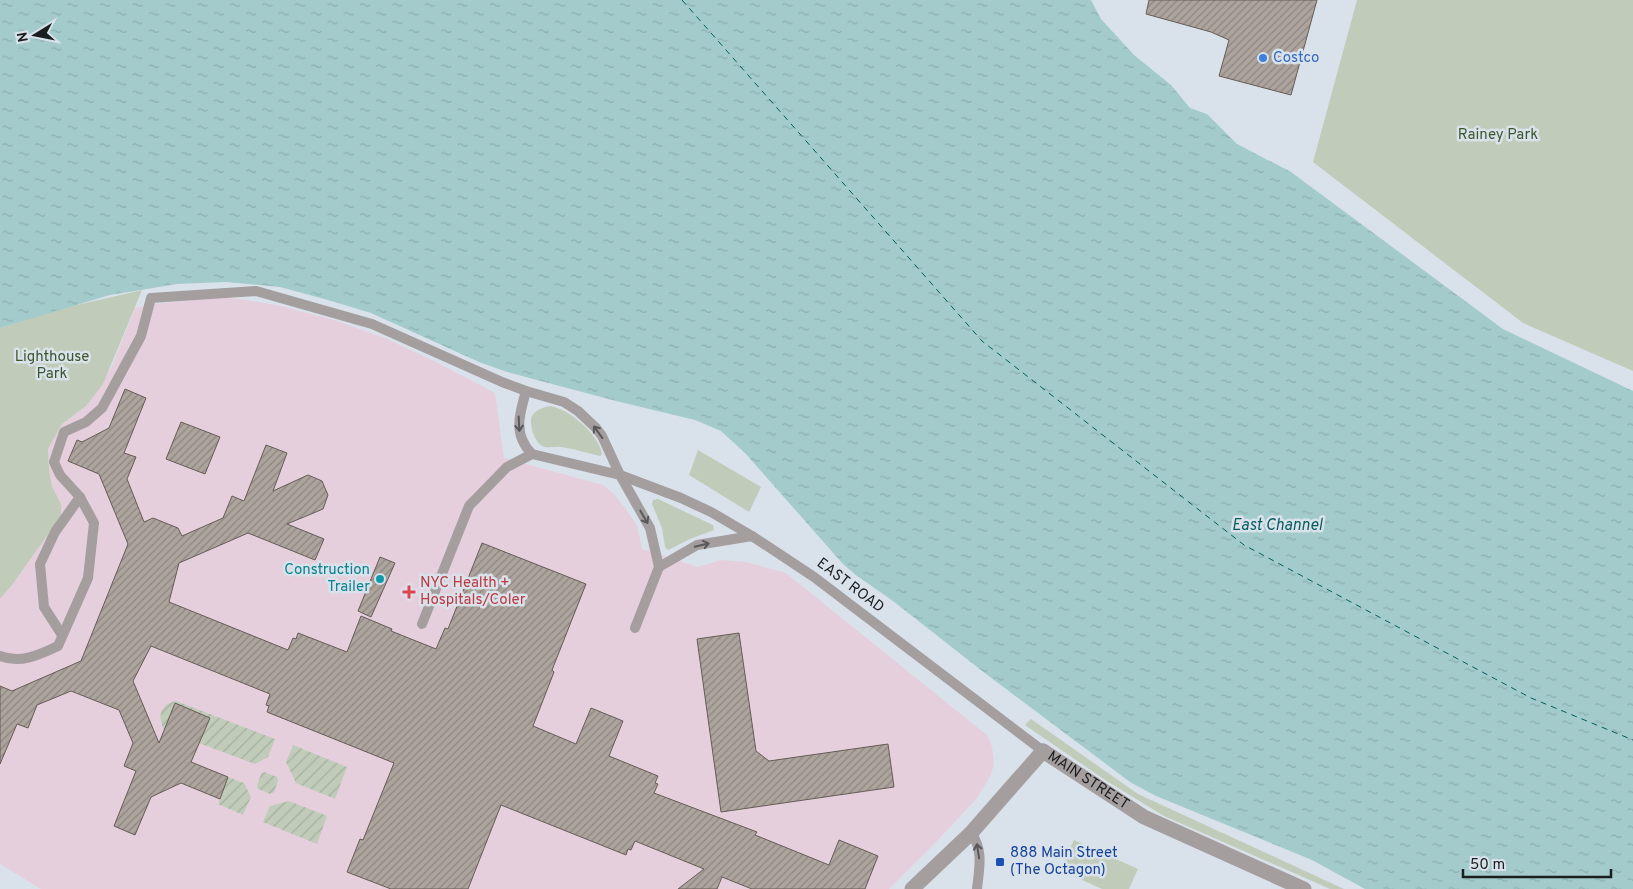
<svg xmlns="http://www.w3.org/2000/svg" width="1633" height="889" viewBox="0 0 1633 889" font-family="Overpass,sans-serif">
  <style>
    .medical { fill: #e6cfdc }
    .green { fill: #c0ccb9 }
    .garden { fill: url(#garden-furrows) }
    .water { fill: url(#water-ripples) }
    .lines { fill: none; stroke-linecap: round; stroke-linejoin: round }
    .ferry { stroke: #055d5e; stroke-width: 1; stroke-dasharray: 6 5; stroke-linecap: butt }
    .building { fill: url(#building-hatch); stroke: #655c56 }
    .service { stroke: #a49e9f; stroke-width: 10 }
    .minor { stroke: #a49e9f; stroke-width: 15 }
    .tertiary { stroke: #a49e9f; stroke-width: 15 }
    .oneway { stroke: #59585a }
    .shop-dot { fill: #3f7fe0; stroke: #d9e2ea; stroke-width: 2 }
    .culture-dot { fill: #0f9aa8; stroke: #d9e2ea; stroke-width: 2 }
    .health-dot { fill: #e0444e; stroke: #d9e2ea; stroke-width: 2 }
    .transit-dot { fill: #1a4fb4; stroke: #d9e2ea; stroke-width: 2 }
    .labels { text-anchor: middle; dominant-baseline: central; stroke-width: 5; stroke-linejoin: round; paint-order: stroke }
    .shop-label { font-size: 15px; fill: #366cbe; stroke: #d9e2ea; text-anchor: start }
    .park-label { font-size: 15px; fill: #3c562c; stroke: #d9e2ea }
    .culture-label { font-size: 15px; fill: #0d838f; stroke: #d9e2ea; text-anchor: end }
    .health-label { font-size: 15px; fill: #be3a42; stroke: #d9e2ea; text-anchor: start }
    .street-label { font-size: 15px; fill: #1b1e21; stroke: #d9e2ea }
    .transit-label { font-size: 15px; fill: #164399; stroke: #d9e2ea; text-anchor: start }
    .water-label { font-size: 16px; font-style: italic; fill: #055d5e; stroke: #d9e2ea }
  </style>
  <defs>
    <pattern id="garden-furrows" width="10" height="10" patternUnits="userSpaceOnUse" patternTransform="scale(1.25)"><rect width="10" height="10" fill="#c0ccb9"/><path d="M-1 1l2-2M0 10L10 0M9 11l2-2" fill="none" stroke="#a4af9f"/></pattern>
    <pattern id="water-ripples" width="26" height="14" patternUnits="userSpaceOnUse" patternTransform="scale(1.25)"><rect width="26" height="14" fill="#a3cbcb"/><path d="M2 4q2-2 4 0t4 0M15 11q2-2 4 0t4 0" fill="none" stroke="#8caeae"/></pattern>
    <pattern id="building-hatch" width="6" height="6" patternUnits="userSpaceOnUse" patternTransform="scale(1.25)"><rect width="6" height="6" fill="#aea49e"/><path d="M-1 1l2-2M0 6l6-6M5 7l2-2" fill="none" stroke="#8d8580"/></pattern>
  </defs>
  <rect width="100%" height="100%" fill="#d9e2ea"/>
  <polygon class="medical" points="227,297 277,305 334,320 385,338 440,364 495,393 504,458 603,485 616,496 637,525 642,549 698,567 721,560 746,562 786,573 988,736 992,747 994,764 991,775 977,798 935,843 889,889 41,889 0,864 0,599 12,585 61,504 52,486 49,470 48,449 62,424 86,406 112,366 135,308 155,304"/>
  <g class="green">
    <polygon points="1357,0 1633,0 1633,371 1523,323 1313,162"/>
    <polygon points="142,290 103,384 86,406 62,424 48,449 49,470 52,486 61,504 61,516 12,585 0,599 0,328 64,308"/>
    <path d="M550,406C570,409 599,435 602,454L600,456C587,453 575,449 561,447C555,446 548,449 542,446C535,442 531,429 531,422C531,411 541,408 550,406Z"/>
    <polygon points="698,450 761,487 749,512 689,475"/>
    <polygon points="658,499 713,525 714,530 690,539 668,550 665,547 662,528 652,504 653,500"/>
    <polygon points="1031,719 1138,794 1344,889 1330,889 1164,816 1105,780 1025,725"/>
    <polygon points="1074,840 1138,869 1129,889 1102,889 1060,870"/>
  </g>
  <g class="garden">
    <path d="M176,701L275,739L268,757L255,764L164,730C157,715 160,705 176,701Z"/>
    <polygon points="293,745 347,767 335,799 296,783 286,762"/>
    <polygon points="264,772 277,777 278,781 274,792 270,794 258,789 257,786 261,774"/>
    <polygon points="228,777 244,783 251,797 243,815 218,804"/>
    <polygon points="289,801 327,816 317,844 263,822 270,806"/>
  </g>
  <polygon class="water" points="0,0 1091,0 1101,19 1134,55 1171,85 1190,108 1207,114 1237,144 1291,172 1503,329 1633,391 1633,889 1365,889 1312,860 1156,796 1130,782 986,674 893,601 857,576 843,564 745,453 721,431 695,420 616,401 507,372 479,362 371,313 328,300 280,287 226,282 177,284 110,295 0,328"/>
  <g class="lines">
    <polyline class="ferry" points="682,0 982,341 1244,545 1531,698 1633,740"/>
  </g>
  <g class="building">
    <polygon points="1149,0 1317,0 1291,95 1219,76 1229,40 1211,32 1146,14"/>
    <polygon points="125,389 146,398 124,453 136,457 127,479 144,522 153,518 178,528 182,536 223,518 232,496 244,501 266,445 287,453 273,491 308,475 322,481 328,495 323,509 287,524 324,539 315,560 248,533 179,563 169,602 288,650 293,638 296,639 298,633 347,652 361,616 392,629 391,631 436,649 445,628 448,629 482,543 586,584 552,670 554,672 533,726 576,744 591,708 623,721 609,756 658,776 655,783 658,784 654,793 757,832 755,835 829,865 839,840 878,856 865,889 752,889 722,877 717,889 678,889 704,869 635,841 631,850 628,849 626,855 501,805 468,889 391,889 347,872 360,839 363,840 394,763 267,712 269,706 266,705 270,694 151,646 133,681 159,743 175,703 210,718 191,762 228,777 220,799 181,783 151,797 135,835 114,826 136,771 124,766 133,743 119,710 71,691 37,705 28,728 17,724 0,764 0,686 12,691 81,661 128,544 99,474 68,461 77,440 82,442 109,428"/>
    <polygon points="181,422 220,437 205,474 166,459"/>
    <polygon points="380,557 395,563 371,617 358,611"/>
    <polygon points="739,633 756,751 769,761 888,744 894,787 721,812 697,639"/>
  </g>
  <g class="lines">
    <g class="service">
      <path d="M526,391C519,415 513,435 532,454L620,475L681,498L711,512L752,536L814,577L1043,751"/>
      <polyline points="659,567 697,545 752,536"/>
      <polyline points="422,624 469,506 507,467 532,454"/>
      <polyline points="62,635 44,607 40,564 55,532 80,497"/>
      <path d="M0,656C20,664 39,655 58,646L88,578L94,523L80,497L60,475L54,462L64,432L86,422L102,408L141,336L151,298L256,291L372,324L502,382L526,391L564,402L578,411L596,428L602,436L620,475L650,528L659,567L635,628"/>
      <path d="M971,833C984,850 979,869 977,889"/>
    </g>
    <polyline class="minor" points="912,889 971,833 1043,751"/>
    <path class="tertiary" id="s1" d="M1043,751L1144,817L1304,889"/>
  </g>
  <defs><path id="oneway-shaft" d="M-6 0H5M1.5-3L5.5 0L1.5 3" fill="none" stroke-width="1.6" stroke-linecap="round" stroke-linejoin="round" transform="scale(1.25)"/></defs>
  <g class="oneway">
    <use href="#oneway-shaft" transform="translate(519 424) rotate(87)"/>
    <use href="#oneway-shaft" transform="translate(598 432) rotate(-126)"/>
    <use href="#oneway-shaft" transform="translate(644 517) rotate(60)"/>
    <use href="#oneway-shaft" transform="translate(702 545) rotate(-14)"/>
    <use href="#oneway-shaft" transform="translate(978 851) rotate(-99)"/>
  </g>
  <circle class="shop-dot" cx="1263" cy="58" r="5"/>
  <circle class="culture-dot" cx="380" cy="579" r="5"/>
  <path class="health-dot" d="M406.5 584.5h5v5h5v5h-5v5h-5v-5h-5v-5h5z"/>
  <rect class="transit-dot" x="995" y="857" width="10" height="10" rx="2.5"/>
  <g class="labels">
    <g class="shop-label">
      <text x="1273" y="58">Costco</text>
    </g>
    <g class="park-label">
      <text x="1498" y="135">Rainey Park</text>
      <text x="52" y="357">Lighthouse<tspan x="52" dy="17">Park</tspan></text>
    </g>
    <g class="culture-label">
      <text x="370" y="570">Construction<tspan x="370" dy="17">Trailer</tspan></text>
    </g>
    <g class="health-label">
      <text x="420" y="583">NYC Health +<tspan x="420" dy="17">Hospitals/Coler</tspan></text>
    </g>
    <g class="street-label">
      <text transform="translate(850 586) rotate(37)">EAST ROAD</text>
      <text stroke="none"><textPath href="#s1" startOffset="54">MAIN STREET</textPath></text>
    </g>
    <g class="transit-label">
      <text x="1010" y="853">888 Main Street<tspan x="1010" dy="17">(The Octagon)</tspan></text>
    </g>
    <g class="water-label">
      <text x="1277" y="526">East Channel</text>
    </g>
  </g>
  <g transform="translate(35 35) rotate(260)" stroke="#d9e2ea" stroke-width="4" paint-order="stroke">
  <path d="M0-4L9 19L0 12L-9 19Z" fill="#1b1e21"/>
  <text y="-8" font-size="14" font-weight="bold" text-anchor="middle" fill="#1b1e21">N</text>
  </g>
  <path d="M1463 869v8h148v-8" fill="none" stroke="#1b1e21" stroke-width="2.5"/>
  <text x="1470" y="869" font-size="15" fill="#1b1e21" stroke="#d9e2ea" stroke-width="4" paint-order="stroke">50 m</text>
</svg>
